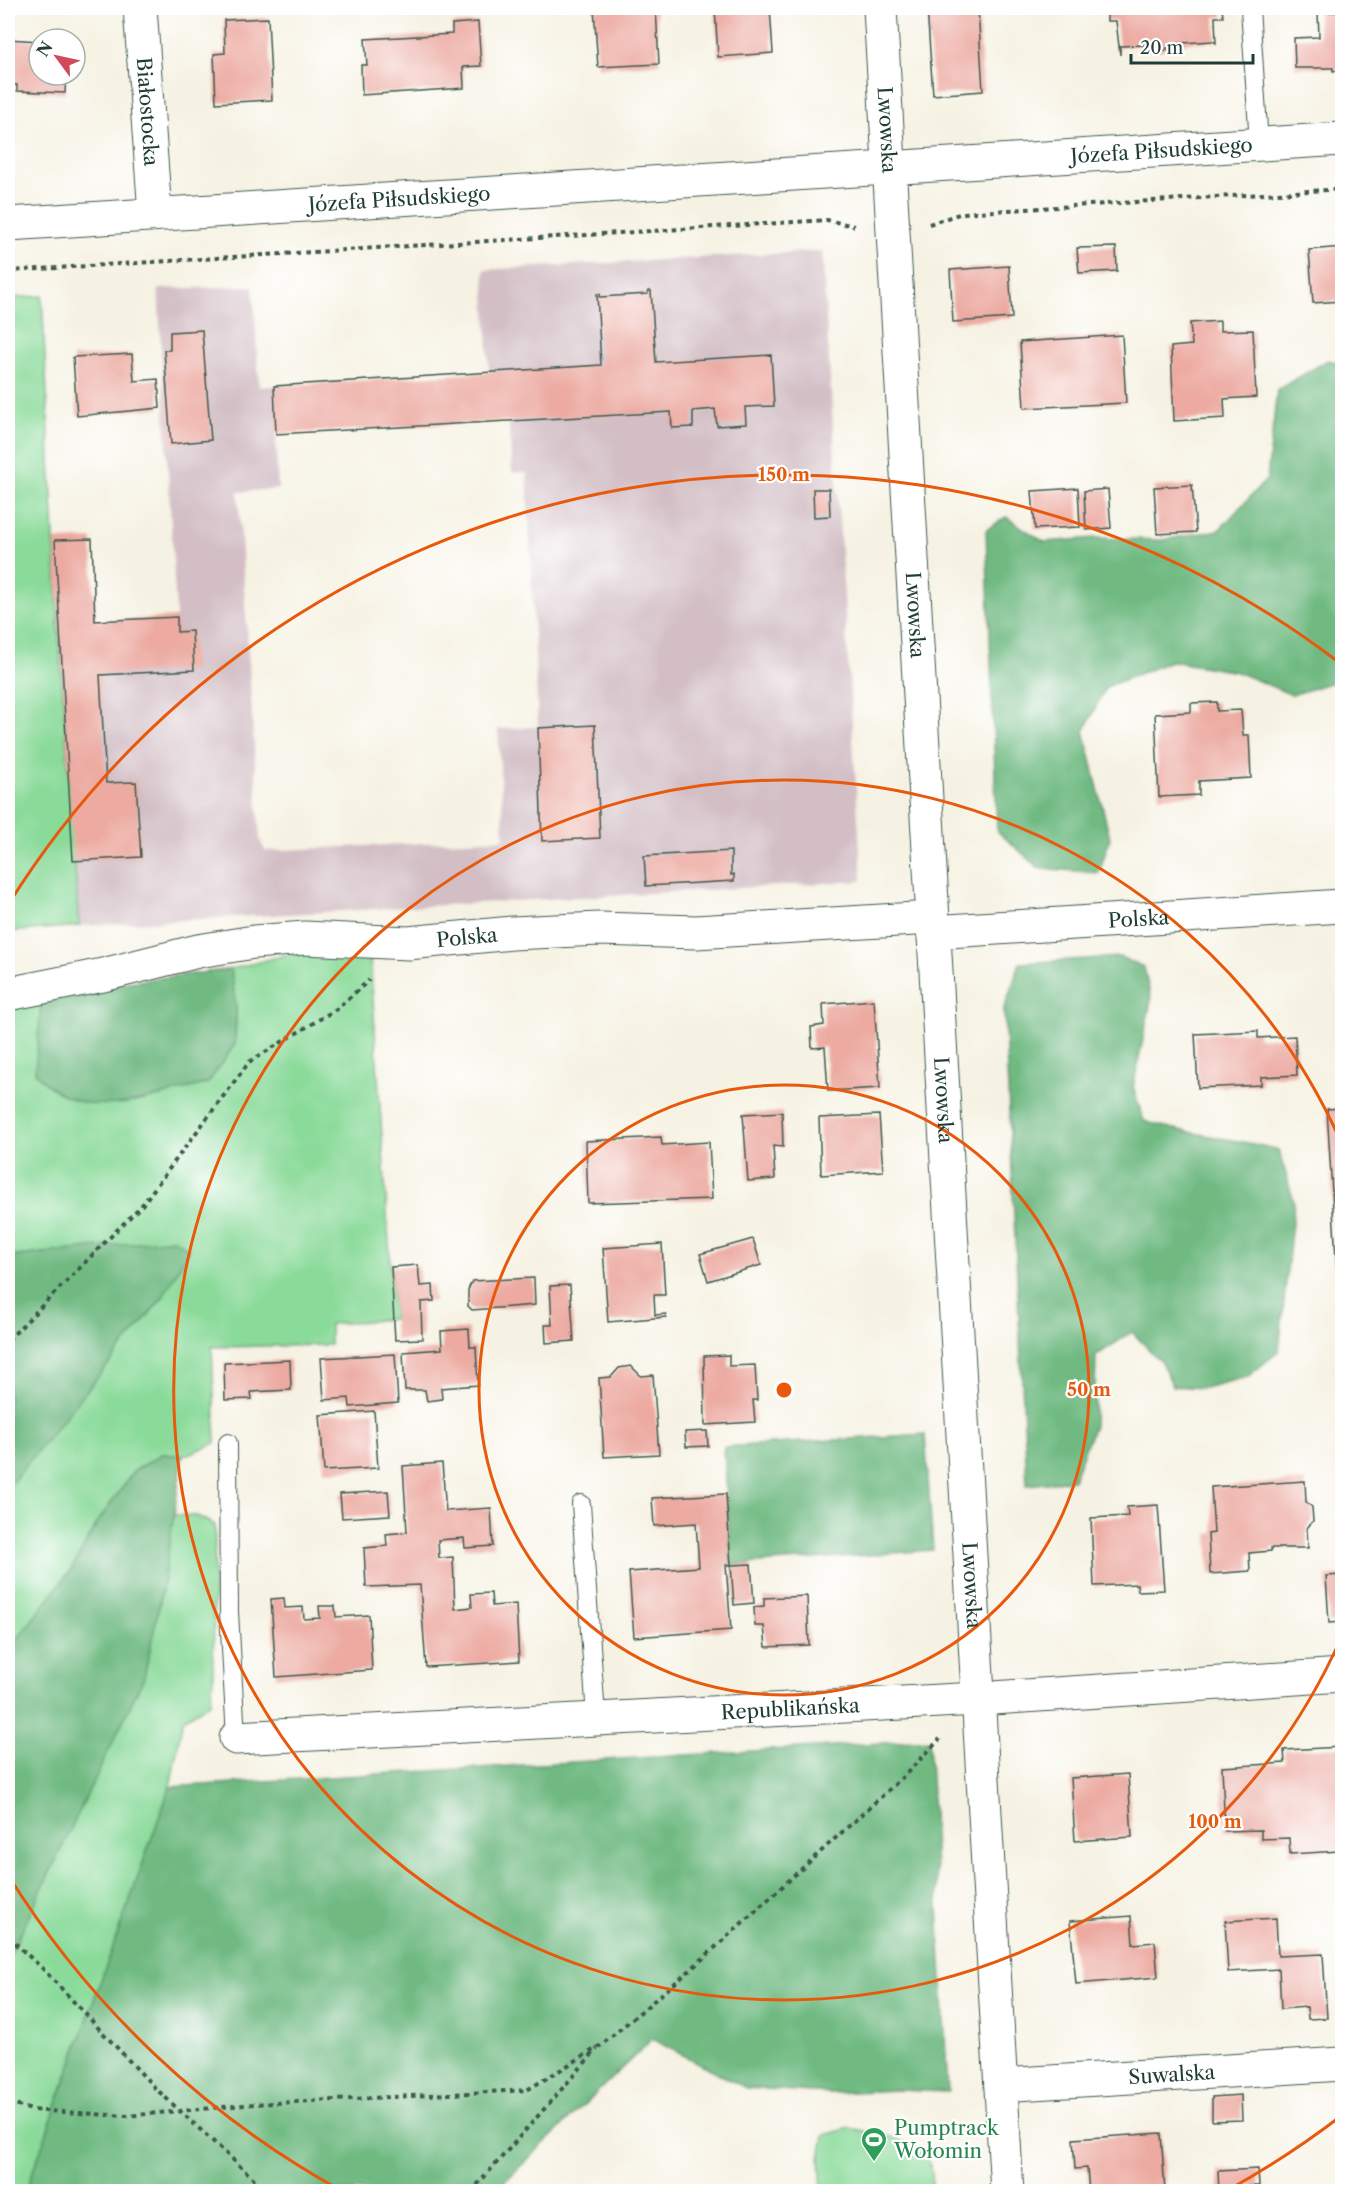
<svg xmlns="http://www.w3.org/2000/svg" width="1350" height="2199" viewBox="0 0 1350 2199" font-family="'Libre Caslon Text',serif">
  <style>
    .industrial { fill: #d2bec4 }
    .green { fill: #8ada9a; stroke: #548c67; stroke-width: 1.5 }
    .forest { fill: #6fba82; stroke: #477c5b; stroke-width: 1.5 }
    .building { fill: #ecaaa1 }
    .lines { fill: none; stroke-linecap: round; stroke-linejoin: round }
    .service-casing { stroke: #3f584e; stroke-width: 20 }
    .minor-casing { stroke: #3f584e; stroke-width: 35 }
    .tertiary-casing { stroke: #3f584e; stroke-width: 35 }
    .path { stroke: #3f584e; stroke-width: 4; stroke-dasharray: 4.5 4.5; stroke-linecap: butt }
    .service { stroke: #fff; stroke-width: 18 }
    .minor { stroke: #fff; stroke-width: 33 }
    .tertiary { stroke: #fff; stroke-width: 33 }
    .ring { fill: none; stroke: #e8590c; stroke-width: 3 }
    .labels { text-anchor: middle; dominant-baseline: central; stroke-width: 4.5; stroke-linejoin: round; paint-order: stroke }
    .street-label { font-size: 20px; fill: #1f3d34; stroke: #fff }
    .leisure-label { font-size: 20px; fill: #27864d; stroke: #fff; text-anchor: start }
    .centre { fill: #e8590c; stroke: #fff; stroke-width: 3 }
    .ring-label { font-size: 18px; text-anchor: middle; font-weight: bold; fill: #e8590c; stroke: #fff; stroke-width: 4.5; stroke-linejoin: round; paint-order: stroke }
  </style>
  <rect width="100%" height="100%" fill="#fff"/>
  <filter id="ink" filterUnits="userSpaceOnUse"><feTurbulence type="fractalNoise" baseFrequency=".0167" numOctaves="2"/><feDisplacementMap in="SourceGraphic" scale="12" xChannelSelector="R" yChannelSelector="G"/><feConvolveMatrix kernelMatrix="1 2 1 2 8 2 1 2 1" color-interpolation-filters="sRGB"/></filter>
  <filter id="wash" filterUnits="userSpaceOnUse"><feTurbulence type="fractalNoise" baseFrequency=".008" numOctaves="4" result="noise"/><feDisplacementMap in="SourceGraphic" scale="24" xChannelSelector="R" yChannelSelector="G"/><feGaussianBlur stdDeviation="1.35" result="paint"/><feColorMatrix in="noise" values="0 0 0 0 0 0 0 0 0 0 0 0 0 0 0 0 0 1.4 0 .05"/><feComposite in="paint" operator="in"/></filter>
  <g filter="url(#wash)">
    <rect width="100%" height="100%" fill="#f6f2e3"/>
    <polygon class="industrial" points="822,251 862,881 79,926 59,638 177,632 158,289 253,286 259,387 274,386 278,489 238,492 260,840 265,851 504,839 498,729 538,727 527,473 512,472 509,421 489,373 484,270"/>
    <g class="green">
      <polygon points="42,296 59,638 79,926 8,932 8,298"/>
      <polygon points="313,948 370,955 394,1319 330,1324 330,1345 212,1347 216,1443 183,1456 162,1454 134,1471 99,1520 71,1570 8,1651 8,1487 163,1297 174,1239 8,1257 8,1001 42,993 135,1102 208,1083 235,1044 236,1009 231,969"/>
      <polygon points="172,1515 197,1516 215,1525 213,1681 210,1703 183,1719 170,1787 26,2191 8,2191 8,1959 144,1677 161,1597"/>
      <path d="M849,2128C875,2133 920,2138 931,2168C933,2174 932,2185 932,2191H822L820,2158L824,2135Z"/>
    </g>
    <g class="forest">
      <polygon points="1328,360 1342,364 1342,679 1292,695 1237,672 1171,661 1106,687 1084,731 1110,838 1099,873 1039,868 997,831 986,530 1006,517 1044,542 1096,538 1162,540 1219,530 1267,479 1277,390"/>
      <path d="M1120,957L1144,967L1151,1000L1133,1087L1144,1121C1188,1135 1234,1138 1279,1150L1294,1202L1279,1351L1247,1377L1204,1388L1173,1386L1161,1362L1132,1332L1096,1356L1094,1426L1073,1480L1027,1485L1004,1008L1020,963Z"/>
      <path d="M231,969L236,1009L235,1044L208,1083C150,1098 80,1128 35,1072L42,993Z"/>
      <polygon points="174,1239 189,1250 163,1297 8,1487 8,1257"/>
      <polygon points="925,1434 933,1550 731,1565 724,1447"/>
      <polygon points="162,1454 183,1456 161,1597 144,1677 8,1959 8,1651 71,1570 99,1520 134,1471"/>
      <polygon points="929,1740 948,2092 897,2090 831,2093 746,2088 652,2039 495,2191 26,2191 170,1787"/>
    </g>
    <g id="blocks">
      <g class="building">
        <polygon points="594,8 656,8 659,64 598,67"/>
        <polygon points="770,8 773,53 718,57 715,9"/>
        <polygon points="927,8 978,8 983,91 933,95"/>
        <polygon points="1107,8 1222,8 1223,17 1215,17 1216,43 1213,41 1168,44 1167,50 1146,51 1146,45 1120,46 1120,55 1116,21 1107,21"/>
        <polygon points="1318,12 1342,12 1342,70 1333,71 1333,68 1295,68 1294,38 1319,37"/>
        <polygon points="268,18 272,100 216,103 214,54 225,53 224,20"/>
        <polygon points="478,22 481,66 463,67 464,88 362,95 361,65 367,65 365,39 452,34 452,24"/>
        <polygon points="8,39 39,41 39,75 66,75 65,93 17,91 17,85 8,84"/>
        <polygon points="1116,247 1117,271 1079,273 1077,248"/>
        <polygon points="1342,247 1342,301 1313,303 1309,250"/>
        <polygon points="1009,266 1012,318 953,322 950,270"/>
        <polygon points="648,291 651,291 656,362 771,355 774,406 745,407 746,424 717,426 715,409 693,411 693,427 672,428 671,412 276,434 274,386 601,365 597,294 600,294 600,297 648,294"/>
        <polygon points="1220,321 1220,331 1253,330 1256,397 1224,399 1225,418 1174,421 1171,347 1192,345 1190,323"/>
        <polygon points="202,330 211,440 171,444 164,350 170,350 170,332"/>
        <polygon points="1122,335 1126,403 1024,408 1020,342"/>
        <polygon points="132,354 134,381 158,379 160,408 77,416 73,357"/>
        <polygon points="1192,485 1196,532 1157,534 1154,487"/>
        <polygon points="1078,488 1080,527 1035,529 1032,491"/>
        <polygon points="813,489 829,489 830,516 814,517"/>
        <polygon points="1108,489 1111,528 1086,530 1084,491"/>
        <polygon points="92,539 95,621 177,617 177,632 192,631 194,670 100,675 106,783 136,782 141,857 73,861 55,540"/>
        <polygon points="1217,702 1217,711 1241,710 1243,735 1249,735 1251,778 1199,781 1199,795 1159,797 1155,714 1191,712 1191,703"/>
        <polygon points="595,725 600,838 542,841 538,728"/>
        <polygon points="731,851 731,875 734,874 734,881 646,886 644,856"/>
        <polygon points="874,1000 880,1088 828,1091 825,1047 812,1048 811,1027 824,1025 823,1004"/>
        <polygon points="1258,1031 1258,1038 1295,1036 1297,1075 1261,1077 1261,1085 1198,1088 1195,1034"/>
        <polygon points="1342,1108 1342,1292 1338,1292 1327,1109"/>
        <polygon points="782,1112 783,1147 773,1146 775,1179 748,1181 743,1114"/>
        <polygon points="879,1115 883,1171 821,1175 819,1118"/>
        <polygon points="661,1137 662,1145 709,1142 712,1199 588,1203 586,1141"/>
        <polygon points="753,1239 761,1265 708,1281 700,1254"/>
        <polygon points="662,1244 665,1295 654,1295 655,1315 666,1314 666,1317 608,1322 603,1248"/>
        <polygon points="418,1265 420,1286 433,1285 434,1301 421,1302 422,1339 395,1340 391,1267"/>
        <polygon points="534,1278 535,1305 472,1310 468,1306 468,1290 472,1281"/>
        <polygon points="570,1285 574,1341 546,1343 545,1325 552,1325 550,1286"/>
        <polygon points="469,1329 470,1347 476,1347 478,1385 441,1388 442,1399 427,1401 425,1390 405,1390 403,1352 442,1349 441,1331"/>
        <polygon points="395,1354 398,1403 350,1407 349,1398 324,1400 321,1358"/>
        <polygon points="729,1355 729,1366 755,1365 757,1400 753,1400 755,1422 705,1425 704,1356"/>
        <polygon points="290,1360 291,1390 251,1392 252,1399 225,1400 224,1363"/>
        <polygon points="631,1366 641,1376 653,1375 659,1454 604,1457 599,1378 611,1377 619,1368"/>
        <polygon points="374,1411 378,1468 324,1471 320,1415"/>
        <polygon points="707,1431 708,1446 686,1447 685,1432"/>
        <polygon points="442,1463 446,1511 491,1508 493,1546 465,1548 464,1538 438,1540 439,1558 453,1557 455,1609 472,1607 471,1594 491,1593 492,1606 516,1604 519,1661 426,1667 420,1585 366,1587 364,1548 387,1546 386,1534 407,1532 403,1466"/>
        <polygon points="1305,1481 1306,1502 1312,1507 1313,1521 1307,1528 1308,1548 1271,1548 1271,1551 1249,1553 1250,1571 1210,1574 1208,1534 1214,1533 1211,1487"/>
        <polygon points="388,1491 390,1515 342,1518 340,1494"/>
        <polygon points="726,1494 731,1565 751,1564 754,1603 734,1605 731,1565 726,1565 731,1630 634,1637 629,1572 699,1567 696,1523 654,1526 652,1498"/>
        <polygon points="1158,1505 1164,1590 1138,1591 1137,1584 1094,1586 1091,1518 1128,1516 1127,1507"/>
        <polygon points="1342,1575 1342,1622 1329,1623 1326,1576"/>
        <polygon points="807,1596 809,1645 766,1647 764,1626 755,1626 754,1607 764,1606 764,1598"/>
        <polygon points="284,1598 285,1608 303,1607 304,1619 320,1618 319,1606 335,1606 336,1617 369,1615 372,1670 276,1677 271,1599"/>
        <polygon points="1342,1747 1342,1864 1340,1851 1290,1854 1289,1838 1261,1839 1261,1830 1225,1831 1222,1767 1285,1763 1284,1750"/>
        <polygon points="1128,1774 1132,1837 1075,1841 1071,1778"/>
        <polygon points="1131,1916 1133,1944 1155,1942 1158,1977 1076,1984 1070,1921"/>
        <polygon points="1276,1918 1278,1956 1323,1954 1327,2018 1308,2019 1307,2007 1281,2009 1279,1969 1228,1972 1225,1921"/>
        <polygon points="1241,2095 1242,2120 1212,2121 1212,2097"/>
        <polygon points="1161,2133 1165,2192 1089,2192 1087,2168 1075,2169 1073,2139"/>
        <polygon points="1258,2169 1259,2186 1248,2186 1249,2192 1219,2192 1218,2171"/>
      </g>
    </g>
  </g>
  <g filter="url(#ink)">
    <use href="#blocks" fill-opacity="0" stroke="#3f584e" stroke-width="1.5"/>
    <g class="lines">
      <defs>
        <g id="service">
          <polyline points="1250,8 1259,144"/>
          <polyline points="228,1443 229,1612 236,1738"/>
          <polyline points="581,1504 596,1717"/>
        </g>
        <g id="minor">
          <path id="s1" d="M140,8L155,214"/>
          <path id="s2" d="M880,8L1007,2192"/>
          <path id="s3" d="M933,932L1342,906"/>
          <path id="s4" d="M8,994L103,975L198,951L254,942L305,938L408,943L512,933L599,929L696,932L932,918"/>
          <path id="s5" d="M236,1738L978,1699L1342,1675"/>
          <path id="s6" d="M1001,2085L1342,2064"/>
        </g>
        <g id="tertiary">
          <path id="s7" d="M8,224L1342,139"/>
        </g>
      </defs>
      <use href="#service" class="service-casing"/>
      <use href="#minor" class="minor-casing"/>
      <use href="#tertiary" class="tertiary-casing"/>
      <g class="path">
        <polyline points="929,224 962,213 1342,189"/>
        <polyline points="8,271 827,220 854,226"/>
        <polyline points="8,1340 142,1205 249,1062 338,1008 369,980"/>
        <polyline points="8,1937 42,1968 154,2087 268,2192"/>
        <polyline points="8,2103 32,2110 126,2116 255,2104 527,2090 600,2046 688,1972 904,1776 940,1739"/>
        <polyline points="471,2192 597,2049"/>
      </g>
      <use href="#service" class="service"/>
      <use href="#minor" class="minor"/>
      <use href="#tertiary" class="tertiary"/>
    </g>
  </g>
  <g class="ring">
    <circle cx="784" cy="1390" r="305"/>
    <path d="M1341 1638A610 610 0 1 1 1341 1142"/>
    <path d="M1341 2116A915 915 0 0 1 1228 2190M340 2190A915 915 0 0 1 8 1875M8 905A915 915 0 0 1 1341 664"/>
  </g>
  <defs>
    <symbol id="stadium-pin" viewBox="-11 -11 22 30"><path d="M0 17L-7.5 6A9.5 9.5 0 1 1 7.5 6Z" fill="#2e9e5b" stroke="#fff"/><path d="M0-5a6.5 5 0 1 0 0 10a6.5 5 0 1 0 0-10ZM-3.5-1.8h7v3.6h-7Z" fill="#fff"/></symbol>
  </defs>
  <g fill-rule="evenodd">
    <use href="#stadium-pin" x="859" y="2125" width="30" height="40"/>
  </g>
  <g class="labels">
    <g class="street-label">
      <text stroke="none"><textPath href="#s1" startOffset="104">Białostocka</textPath></text>
      <text stroke="none"><textPath href="#s2" startOffset="122">Lwowska</textPath></text>
      <text stroke="none"><textPath href="#s7" startOffset="1156">Józefa Piłsudskiego</textPath></text>
      <text stroke="none"><textPath href="#s7" startOffset="392">Józefa Piłsudskiego</textPath></text>
      <text stroke="none"><textPath href="#s2" startOffset="608">Lwowska</textPath></text>
      <text stroke="none"><textPath href="#s3" startOffset="206">Polska</textPath></text>
      <text stroke="none"><textPath href="#s4" startOffset="465">Polska</textPath></text>
      <text stroke="none"><textPath href="#s2" startOffset="1094">Lwowska</textPath></text>
      <text stroke="none"><textPath href="#s2" startOffset="1580">Lwowska</textPath></text>
      <text stroke="none"><textPath href="#s5" startOffset="555">Republikańska</textPath></text>
      <text stroke="none"><textPath href="#s6" startOffset="171">Suwalska</textPath></text>
    </g>
    <g class="leisure-label">
      <text x="894" y="2128">Pumptrack<tspan x="894" dy="23">Wołomin</tspan></text>
    </g>
  </g>
  <circle cx="784" cy="1390" r="9" class="centre"/>
  <g class="ring-label">
    <text x="784" y="481">150 m</text>
    <text x="1089" y="1396">50 m</text>
    <text x="1215" y="1828">100 m</text>
  </g>
  <rect width="1350" height="2199" fill="none" stroke="#fff" stroke-width="30"/>
  <g transform="translate(57 57) rotate(303)"><circle r="28" fill="#ffffff" stroke="#a5b1ae" stroke-width="1.5"/>
  <path d="M0-4.5L10 22L0 15L-10 22Z" fill="#d1495b"/>
  <text y="-9" font-size="16" font-weight="bold" text-anchor="middle" fill="#1f3d34">N</text>
  </g>
  <path d="M1131 54v9h122v-9" fill="none" stroke="#1f3d34" stroke-width="3"/>
  <text x="1140" y="54" font-size="18" fill="#1f3d34" stroke="#ffffff" stroke-width="4.5" paint-order="stroke">20 m</text>
</svg>
